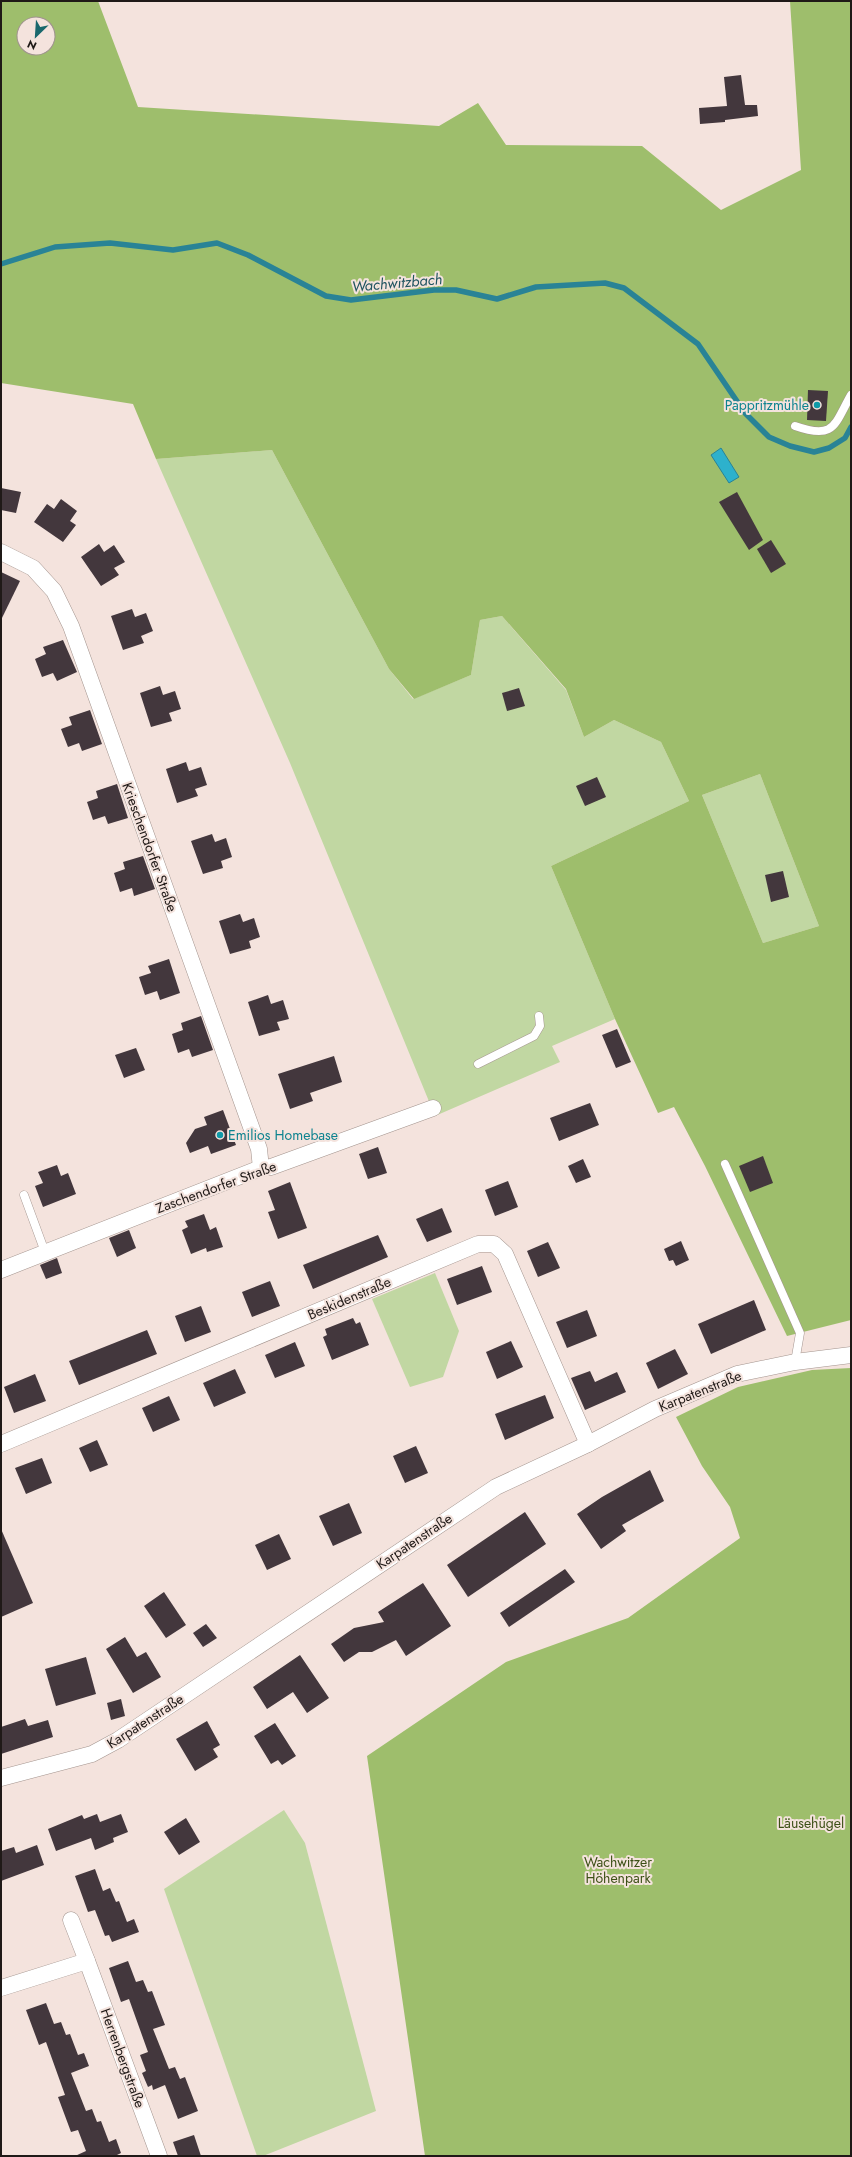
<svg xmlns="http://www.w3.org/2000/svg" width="852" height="2157" viewBox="0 0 852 2157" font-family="Jost,sans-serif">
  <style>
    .green { fill: #c1d7a2 }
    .forest { fill: #9ebe6c; fill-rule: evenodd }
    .water { fill: #2db1cc; stroke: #298396 }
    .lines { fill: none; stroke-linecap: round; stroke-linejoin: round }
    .stream { stroke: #298396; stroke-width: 5.5 }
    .building { fill: #43373d }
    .lane-casing { stroke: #a3948e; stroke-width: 9 }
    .street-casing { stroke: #a3948e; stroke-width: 17 }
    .lane { stroke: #fff; stroke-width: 8 }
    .street { stroke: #fff; stroke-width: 16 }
    .culture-dot { fill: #0f9aa8; stroke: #f4e3dd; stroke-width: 1.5 }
    .labels { text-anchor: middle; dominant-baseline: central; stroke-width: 4; stroke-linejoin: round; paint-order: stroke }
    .culture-label { font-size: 14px; fill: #0d838f; stroke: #f4e3dd; text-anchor: end }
    .street-label { font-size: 14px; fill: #1f1917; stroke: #f4e3dd }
    .park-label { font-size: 14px; fill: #3c5016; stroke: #f4e3dd }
    .water-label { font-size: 15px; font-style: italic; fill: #205460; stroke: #f4e3dd }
  </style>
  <rect width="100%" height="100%" fill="#f4e3dd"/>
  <g class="green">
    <polygon points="272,450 389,669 413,699 471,675 480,620 502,616 566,690 584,737 614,720 661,742 689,801 551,866 615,1019 552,1046 560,1062 435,1116 290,763 156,459"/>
    <polygon points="760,774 819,926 763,943 702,795"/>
    <polygon points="435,1273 459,1331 443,1377 410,1387 372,1299"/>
    <polygon points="284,1810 305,1843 376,2111 263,2156 257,2156 164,1889"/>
  </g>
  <g class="forest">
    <path d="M1,1H98L138,107L439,126L478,103L506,145L642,146L721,210L801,170L790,1H851V1320L787,1336L705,1166L674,1107L658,1113L615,1019L551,866L689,801L661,742L614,720L584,737L566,689L502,616L480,620L471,675L414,699L389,669L272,450L156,459L133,404L1,383ZM24,24H48V48H24ZM760,774L819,926L763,943L702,795Z"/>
    <polygon points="851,1368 851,2156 425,2156 367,1756 506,1662 628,1618 740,1538 730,1507 702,1466 676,1417 738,1387 812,1370"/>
  </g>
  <polygon class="water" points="721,448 739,477 729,483 711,455"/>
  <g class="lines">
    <polyline class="stream" points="1,264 55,247 110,243 173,250 217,243 248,255 326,296 351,300 434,290 456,290 497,299 536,287 605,283 624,288 698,344 745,413 769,437 790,446 814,452 829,448 845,438 851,427"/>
  </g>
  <g class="building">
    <polygon points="741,75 745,105 757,105 758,116 725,120 725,122 700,124 699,108 727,106 724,77"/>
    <polygon points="808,390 828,391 826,421 807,420"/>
    <polygon points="1,488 21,492 16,513 1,510"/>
    <polygon points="737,492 763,540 749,550 719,502"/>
    <polygon points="61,499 77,511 70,521 76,525 63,542 34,522 47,504 54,509"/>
    <polygon points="771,540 786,564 771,573 757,549"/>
    <polygon points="99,544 104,552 114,545 125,562 114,568 119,575 101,586 81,557"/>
    <polygon points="1,572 20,581 1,620"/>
    <polygon points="132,609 135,617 146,613 153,631 141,636 144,643 123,650 111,616"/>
    <polygon points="63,640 77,672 57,681 53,673 42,677 35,659 46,654 43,647"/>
    <polygon points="160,686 163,695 175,691 181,709 169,713 172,721 151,727 140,693"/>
    <polygon points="519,688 525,706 507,711 502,693"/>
    <polygon points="90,710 102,744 82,751 79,743 68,747 61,729 72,725 69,717"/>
    <polygon points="186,762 189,771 201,767 207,785 195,789 198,796 177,803 166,769"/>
    <polygon points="597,777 606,797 585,806 576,786"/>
    <polygon points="117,784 128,818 108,824 105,816 93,820 87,802 98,798 96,791"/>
    <polygon points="212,834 215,842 226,838 232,857 221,861 223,868 203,874 191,841"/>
    <polygon points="143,856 155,889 134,896 132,888 120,892 114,873 125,869 123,862"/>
    <polygon points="783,871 789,897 771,902 765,875"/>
    <polygon points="240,914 243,922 254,918 260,937 249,941 251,948 230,954 219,921"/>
    <polygon points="169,959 180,993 160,1000 157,991 145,995 139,977 151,973 148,966"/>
    <polygon points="268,995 271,1004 283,1000 289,1019 277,1022 280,1030 259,1036 248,1002"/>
    <polygon points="201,1016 213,1050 192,1057 189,1049 178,1053 172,1034 183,1030 181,1023"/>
    <polygon points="617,1029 631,1062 616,1068 602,1035"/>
    <polygon points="136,1048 145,1070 124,1078 115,1055"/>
    <polygon points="334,1056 342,1082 310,1093 313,1101 290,1109 278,1074"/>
    <polygon points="590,1103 599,1125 559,1141 550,1118"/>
    <polygon points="223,1110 236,1145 211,1154 208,1146 190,1153 186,1143 195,1129 207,1125 204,1117"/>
    <polygon points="378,1147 387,1173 368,1179 359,1154"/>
    <polygon points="763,1156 773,1183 750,1192 739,1166"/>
    <polygon points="583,1159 591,1177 576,1183 568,1166"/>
    <polygon points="57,1165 61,1176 68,1173 76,1194 43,1207 35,1186 43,1183 38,1172"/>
    <polygon points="508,1181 518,1207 495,1216 485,1190"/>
    <polygon points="290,1182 307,1228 278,1239 268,1212 275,1210 268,1191"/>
    <polygon points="442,1208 452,1232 427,1242 416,1219"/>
    <polygon points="204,1214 210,1230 216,1227 223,1247 207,1252 206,1248 191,1254 182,1230 188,1227 185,1221"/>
    <polygon points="129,1230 136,1248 117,1257 109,1238"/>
    <polygon points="378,1235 388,1257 313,1289 303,1265"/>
    <polygon points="681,1241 689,1260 676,1266 673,1260 669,1261 664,1249"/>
    <polygon points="548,1242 560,1268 538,1277 527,1251"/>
    <polygon points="57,1258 62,1273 46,1279 40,1265"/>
    <polygon points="482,1266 492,1292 457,1305 447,1279"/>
    <polygon points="270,1281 280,1306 252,1317 242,1292"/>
    <polygon points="754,1300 766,1330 711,1354 698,1324"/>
    <polygon points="201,1306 211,1332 185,1342 175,1316"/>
    <polygon points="587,1310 597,1336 567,1348 556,1322"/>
    <polygon points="353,1318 356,1324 360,1322 369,1345 332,1360 323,1337 327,1335 325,1329"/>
    <polygon points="147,1330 157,1354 79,1385 69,1361"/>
    <polygon points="511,1341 523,1367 497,1379 486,1352"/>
    <polygon points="295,1342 305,1366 275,1378 265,1355"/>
    <polygon points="675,1349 688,1374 658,1389 646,1363"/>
    <polygon points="235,1369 246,1393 214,1407 203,1383"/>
    <polygon points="590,1371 595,1382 617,1372 626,1392 585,1410 571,1378"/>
    <polygon points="35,1374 46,1401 14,1413 4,1387"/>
    <polygon points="545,1395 554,1418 505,1440 495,1414"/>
    <polygon points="169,1396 180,1420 153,1432 142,1408"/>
    <polygon points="97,1440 108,1465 90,1472 79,1448"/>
    <polygon points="416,1446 428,1473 405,1483 393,1456"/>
    <polygon points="42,1458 52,1483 26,1494 15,1468"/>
    <polygon points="650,1470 664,1501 622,1525 626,1531 601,1549 577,1514 602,1497"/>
    <polygon points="349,1503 362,1533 333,1546 319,1516"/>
    <polygon points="525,1512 546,1544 468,1597 447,1565"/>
    <polygon points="1,1529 33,1603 1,1617"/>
    <polygon points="279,1534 291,1559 267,1570 255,1545"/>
    <polygon points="565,1569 575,1582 509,1627 500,1613"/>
    <polygon points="423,1583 451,1626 406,1656 396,1640 372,1652 359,1652 344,1662 331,1644 354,1628 384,1622 378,1612"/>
    <polygon points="164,1592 186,1625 166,1638 144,1606"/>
    <polygon points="206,1624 217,1638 203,1647 193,1633"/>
    <polygon points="125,1637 137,1657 146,1652 161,1677 133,1693 106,1649"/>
    <polygon points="300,1655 329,1698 307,1713 293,1692 267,1709 253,1687"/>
    <polygon points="86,1657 96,1694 56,1706 45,1669"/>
    <polygon points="121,1699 125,1716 111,1720 107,1703"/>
    <polygon points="25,1719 28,1726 48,1720 53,1737 1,1754 1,1727"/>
    <polygon points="207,1721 220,1745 213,1749 218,1757 195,1771 176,1739"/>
    <polygon points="275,1723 296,1756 282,1765 278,1760 271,1764 254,1736"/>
    <polygon points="97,1814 100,1822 121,1814 128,1832 113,1838 114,1842 95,1850 91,1838 56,1851 48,1829 82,1815 84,1819"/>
    <polygon points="186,1818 200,1842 179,1855 164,1832"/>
    <polygon points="37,1845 44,1865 1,1881 1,1851 14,1847 16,1853"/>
    <polygon points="95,1869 103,1891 110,1888 116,1902 119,1901 127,1922 134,1919 139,1932 112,1942 109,1935 105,1936 95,1910 88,1912 75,1876"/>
    <polygon points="128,1961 136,1982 143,1980 148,1992 152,1991 165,2025 153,2029 169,2069 175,2067 180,2079 185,2077 198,2111 178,2119 165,2085 153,2090 152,2085 148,2087 142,2073 146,2071 140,2055 148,2052 129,1999 121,2002 109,1968"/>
    <polygon points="46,2003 54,2024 61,2022 66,2035 70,2034 78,2055 84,2053 89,2066 71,2073 86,2111 92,2109 97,2122 101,2121 109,2142 116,2139 121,2153 115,2156 75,2156 86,2151 78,2130 71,2132 58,2097 65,2095 46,2042 39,2045 26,2010"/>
    <polygon points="194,2135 201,2156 178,2156 173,2142"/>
  </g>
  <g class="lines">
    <defs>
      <g id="lane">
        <path d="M795,426C835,440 834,425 851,395"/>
        <polyline points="478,1064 534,1036 540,1026 539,1016"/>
        <polyline points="725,1164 800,1333 795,1362"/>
        <polyline points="24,1195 45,1252"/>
      </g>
      <g id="street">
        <polyline points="1,552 33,568 54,591 71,626 259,1149 261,1168"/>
        <polyline points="1,1270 261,1168 271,1167 433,1108"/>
        <polyline points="1,1444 478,1244 494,1244 505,1254 588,1444"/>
        <polyline points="1,1778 92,1754 118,1740 496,1487 588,1444 655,1409 737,1374 795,1362 851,1355"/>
        <polyline points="71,1920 87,1961"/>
        <polyline points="1,1988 87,1961 159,2156"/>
      </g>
    </defs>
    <use href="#lane" class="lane-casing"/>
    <use href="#street" class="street-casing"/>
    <use href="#lane" class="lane"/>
    <use href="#street" class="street"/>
  </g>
  <g class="culture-dot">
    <circle cx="817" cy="405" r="4"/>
    <circle cx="220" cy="1135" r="4"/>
  </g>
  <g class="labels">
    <g class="culture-label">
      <text x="809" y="405">Pappritzmühle</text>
      <text x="228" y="1135" text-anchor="start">Emilios Homebase</text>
    </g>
    <g class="street-label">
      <text transform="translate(150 847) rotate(70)">Krieschendorfer Straße</text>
      <text transform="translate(216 1187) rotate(-20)">Zaschendorfer Straße</text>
      <text transform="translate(349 1298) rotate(-23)">Beskidenstraße</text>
      <text transform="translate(700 1391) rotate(-22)">Karpatenstraße</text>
      <text transform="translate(414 1541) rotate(-34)">Karpatenstraße</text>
      <text transform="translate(145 1721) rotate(-33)">Karpatenstraße</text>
      <text transform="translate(123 2058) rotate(70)">Herrenbergstraße</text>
    </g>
    <g class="park-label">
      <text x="811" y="1823">Läusehügel</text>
      <text x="618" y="1862">Wachwitzer<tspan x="618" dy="16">Höhenpark</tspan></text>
    </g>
    <g class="water-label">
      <text transform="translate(397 283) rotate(-5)">Wachwitzbach</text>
    </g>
  </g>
  <rect width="852" height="2157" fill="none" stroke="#1f1917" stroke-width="4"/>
  <g transform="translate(36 36) rotate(205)"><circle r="19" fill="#f4e3dd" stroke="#9f928e"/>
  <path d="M0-3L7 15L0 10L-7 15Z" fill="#1a686d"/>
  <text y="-6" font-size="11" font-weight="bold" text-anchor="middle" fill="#1f1917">N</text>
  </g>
</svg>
